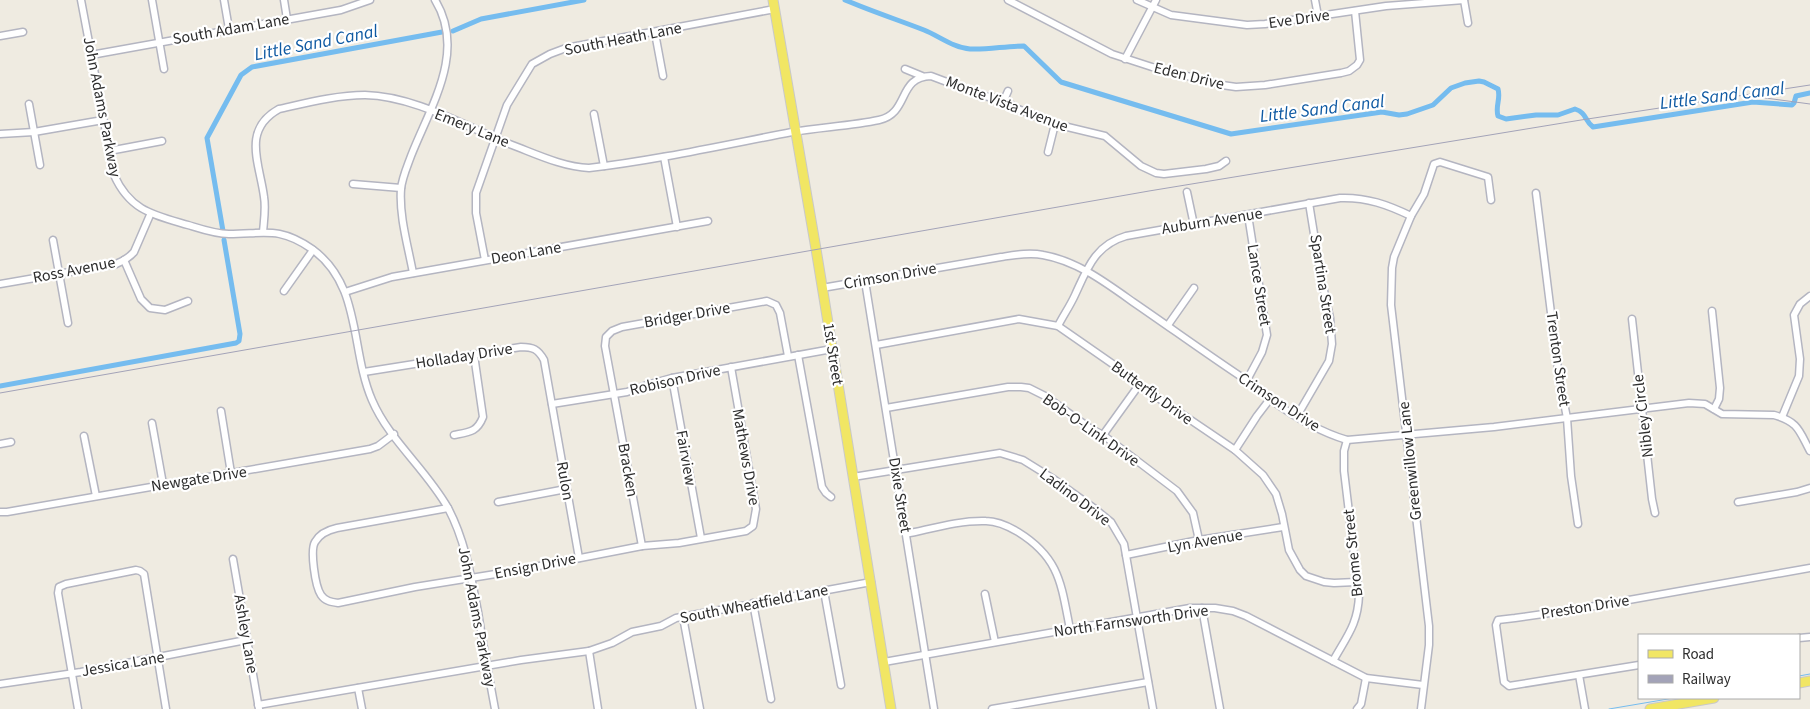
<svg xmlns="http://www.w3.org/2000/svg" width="1810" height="709" viewBox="0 0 1810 709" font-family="'Source Sans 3',sans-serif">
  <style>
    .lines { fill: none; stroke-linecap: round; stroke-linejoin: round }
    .stream { stroke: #75bcef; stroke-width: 1 }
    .canal { stroke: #75bcef; stroke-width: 5 }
    .minor-casing { stroke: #b4b5c1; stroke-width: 9 }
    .major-casing { stroke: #c9c9c9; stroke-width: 11 }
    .minor { stroke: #fff; stroke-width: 6 }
    .major { stroke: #f1e664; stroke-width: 9 }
    .rail { stroke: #a3a3b8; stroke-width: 1 }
    .labels { text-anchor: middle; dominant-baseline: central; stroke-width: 4.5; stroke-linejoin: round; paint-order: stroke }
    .street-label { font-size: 16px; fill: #2e2e2e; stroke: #fff }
    .water-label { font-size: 18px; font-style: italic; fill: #0e59a2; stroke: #fff }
  </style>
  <rect width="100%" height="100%" fill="#efebe1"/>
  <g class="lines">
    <g class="stream">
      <polyline points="1799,676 1810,674"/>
      <polyline points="1609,709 1674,698"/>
    </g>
    <g class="canal">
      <path d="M845,0C871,11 898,20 924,30C939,36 954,48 970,49C987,50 1006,46 1024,46L1061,82L1231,134L1382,112L1399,115L1407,114L1433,105L1451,88L1465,83L1479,81L1484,82L1498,89C1501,99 1495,106 1498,116L1506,119L1536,115H1558L1575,109C1587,113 1584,120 1593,127L1753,102L1792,105L1794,103L1796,96L1810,93"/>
      <polyline points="453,31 481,19 584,0"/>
      <polyline points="223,231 207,138 241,75 252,67 442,32"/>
      <polyline points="0,386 236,343 239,341 240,334 224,240"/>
    </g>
    <defs>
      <g id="minor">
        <path d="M81,0L114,175C130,211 154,215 188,225C201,229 215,234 229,234C264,234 279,226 312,249C362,285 350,349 372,400C389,440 426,469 448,508C465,540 471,576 478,612C483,645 489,677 495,709"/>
        <polyline points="152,0 164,69"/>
        <polyline points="224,0 229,29"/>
        <polyline points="284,0 287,19"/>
        <polyline points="1008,0 1112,54 1152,67 1222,85 1236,87 1265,85 1341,73 1349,71 1357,65 1360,60 1355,11"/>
        <polyline points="1137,0 1171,15 1247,25 1265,24 1386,6 1464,0"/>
        <polyline points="1315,0 1318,16"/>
        <polyline points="1464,0 1468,23"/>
        <polyline points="655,33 663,76"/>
        <polyline points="0,36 23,32"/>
        <polyline points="91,55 341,10 370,0"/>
        <polyline points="1125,59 1156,0"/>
        <polyline points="905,69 922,76"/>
        <polyline points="1004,100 1008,91"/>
        <polyline points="29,104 40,165"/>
        <polyline points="594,114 604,166"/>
        <polyline points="0,134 34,132 103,120"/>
        <polyline points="109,151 162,141"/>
        <polyline points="1048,152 1055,124"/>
        <polyline points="664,157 677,227"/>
        <polyline points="353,184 401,188"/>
        <polyline points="1187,192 1194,225"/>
        <polyline points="1536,193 1559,377 1567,418 1571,476 1578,524"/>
        <path d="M263,232C264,220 266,208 264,197C260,164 241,130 279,109C306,103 337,95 365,95C415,96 466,127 512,145C536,154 563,167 589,168C657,160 724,145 792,132C821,127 851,126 879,120C910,113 897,77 931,76L984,96L1004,100L1018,109L1055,124L1105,136L1141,166L1156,173L1164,174L1206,169L1219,166L1226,161"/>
        <polyline points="53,240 68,323"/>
        <polyline points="124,260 141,299 150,308 165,310 188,301"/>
        <polyline points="485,260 476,213 476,193 507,105 532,64 550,54 566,48 775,9"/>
        <path d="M413,273C408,246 399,216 401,189C402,178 407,167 411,156C430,107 467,52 435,0"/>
        <polyline points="865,281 934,709"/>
        <path d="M0,284L116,264C123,261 129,258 134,252L150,215"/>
        <path d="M822,288L1001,257C1014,255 1029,252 1043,255C1077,261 1105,282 1133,302C1171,328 1208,355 1246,380C1254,385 1262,393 1270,399C1293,416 1320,432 1347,440L1494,427L1689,403L1705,404L1722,414L1774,415C1799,422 1799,431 1810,451"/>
        <polyline points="284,291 313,250"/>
        <polyline points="345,292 392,277 708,221"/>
        <polyline points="1712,311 1720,388 1719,399 1714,409"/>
        <polyline points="1632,319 1652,499 1655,513"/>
        <polyline points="1168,325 1194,288"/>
        <path d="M1058,326C1063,316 1070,306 1075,295C1087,269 1095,245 1126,236L1340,198C1367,197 1388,205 1411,216"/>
        <polyline points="876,345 1019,319 1058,326 1117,367 1139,385 1235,450 1263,475 1276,494 1282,514 1289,550 1300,570 1306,576 1324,582 1334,583 1356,582"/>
        <polyline points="798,355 822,487 826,493 831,497"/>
        <path d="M364,372L521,347C533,347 538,349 544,360L579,558"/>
        <polyline points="672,378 701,538"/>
        <polyline points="1247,380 1262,352 1267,335 1248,215"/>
        <polyline points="552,404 627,392 650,384 672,378 832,349"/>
        <polyline points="886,408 1008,387 1021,387 1029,388 1045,396 1091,429 1103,435 1177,491 1193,513 1199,540"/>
        <polyline points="221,411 231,473"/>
        <polyline points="1297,416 1329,361 1332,344 1330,318 1321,277 1309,203"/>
        <polyline points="1782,417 1799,376 1800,359 1794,315 1800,304 1810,296"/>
        <polyline points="152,423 163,484"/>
        <path d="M454,435C470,432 477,432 483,417L474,355"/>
        <polyline points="1103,435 1139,385"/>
        <polyline points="84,436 96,496"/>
        <polyline points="0,444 11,442"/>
        <polyline points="1235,450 1257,416 1270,399"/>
        <polyline points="853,477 1000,453 1023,460 1052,478 1095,509 1111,522 1124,544 1153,709"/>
        <polyline points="498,502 566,489"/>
        <polyline points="1738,502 1797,492 1810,488"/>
        <path d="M448,508L337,528C328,530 320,533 315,542C310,550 315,586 321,595C325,601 331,602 338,603L415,587L508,572L642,546L679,543L746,531L753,526L756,509L731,367"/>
        <polyline points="0,512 7,512 370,449 378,446 394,434"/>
        <path d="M906,534C931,529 959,520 986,521C997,521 1008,526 1018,532C1060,558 1061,584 1070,629"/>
        <polyline points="642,546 605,346 606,337 612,331 622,327 767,301 776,305 780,313 788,356"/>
        <polyline points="1126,555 1199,540 1283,527"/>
        <polyline points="233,559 259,709"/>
        <polyline points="824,591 841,685"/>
        <polyline points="985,594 995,642"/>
        <polyline points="753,603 771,699"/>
        <polyline points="1202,608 1220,709"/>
        <polyline points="683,617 700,709"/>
        <polyline points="1799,638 1810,637"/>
        <polyline points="589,651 598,709"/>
        <path d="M1333,661C1347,636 1358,624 1359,595L1344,471V451L1347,440"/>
        <polyline points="884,662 1190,608 1215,608 1233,611 1246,616 1366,678 1423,685"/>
        <polyline points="1639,665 1509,686 1504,682 1496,625 1498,620 1515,618 1578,609 1810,568"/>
        <polyline points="1579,675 1585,709"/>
        <polyline points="0,684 81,672 246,640"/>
        <polyline points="358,688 362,709"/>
        <polyline points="258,705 521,660 589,651 612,643 632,632 661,626 676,618 871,582"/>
        <polyline points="78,709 58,593 59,587 66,584 136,570 140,571 144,574 166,709"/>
        <polyline points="992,709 1148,682"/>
        <polyline points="1357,709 1361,704 1366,678"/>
        <polyline points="1421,709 1429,645 1429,626 1391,305 1392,268 1394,257 1411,216 1424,194 1434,164 1440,162 1488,177 1491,200"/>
      </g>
      <g id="major">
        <polyline points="773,0 816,249 891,709"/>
        <polyline points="1799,683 1810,681"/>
        <polyline points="1650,709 1714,698"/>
      </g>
    </defs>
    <use href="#minor" class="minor-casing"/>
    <use href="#major" class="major-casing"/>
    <use href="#minor" class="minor"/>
    <use href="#major" class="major"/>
    <g class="rail">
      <polyline points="1758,97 1810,104"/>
      <polyline points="0,393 1149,191 1581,120 1810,85"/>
    </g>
  </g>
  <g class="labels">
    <g class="street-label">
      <text transform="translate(1299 19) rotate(-8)">Eve Drive</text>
      <text transform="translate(231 29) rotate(-10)">South Adam Lane</text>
      <text transform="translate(623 39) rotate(-11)">South Heath Lane</text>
      <text transform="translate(1189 76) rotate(14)">Eden Drive</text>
      <text transform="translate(1007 104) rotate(21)">Monte Vista Avenue</text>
      <text transform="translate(102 107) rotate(79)">John Adams Parkway</text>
      <text transform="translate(472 128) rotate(22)">Emery Lane</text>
      <text transform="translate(1212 221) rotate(-9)">Auburn Avenue</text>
      <text transform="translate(526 253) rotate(-10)">Deon Lane</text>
      <text transform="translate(74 270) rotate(-11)">Ross Avenue</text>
      <text transform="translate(890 276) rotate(-10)">Crimson Drive</text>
      <text transform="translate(1323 284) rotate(81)">Spartina Street</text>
      <text transform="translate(1259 285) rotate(81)">Lance Street</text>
      <text transform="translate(687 315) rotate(-10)">Bridger Drive</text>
      <text transform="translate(833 354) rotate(81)">1st Street</text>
      <text transform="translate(464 356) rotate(-9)">Holladay Drive</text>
      <text transform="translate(1558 359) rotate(82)">Trenton Street</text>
      <text transform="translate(675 380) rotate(-13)">Robison Drive</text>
      <text transform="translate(1152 393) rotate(36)">Butterfly Drive</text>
      <text transform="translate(1279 402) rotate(33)">Crimson Drive</text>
      <text transform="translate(1643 416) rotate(-97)">Nibley Circle</text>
      <text transform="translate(1091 430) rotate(35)">Bob-O-Link Drive</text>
      <text transform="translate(746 457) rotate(80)">Mathews Drive</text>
      <text transform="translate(686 458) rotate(80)">Fairview</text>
      <text transform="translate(1410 461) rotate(-96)">Greenwillow Lane</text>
      <text transform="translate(628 470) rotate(80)">Bracken</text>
      <text transform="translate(199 479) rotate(-9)">Newgate Drive</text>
      <text transform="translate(565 481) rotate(80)">Rulon</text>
      <text transform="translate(900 495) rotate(81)">Dixie Street</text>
      <text transform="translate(1075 497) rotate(37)">Ladino Drive</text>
      <text transform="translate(1205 541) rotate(-10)">Lyn Avenue</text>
      <text transform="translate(1353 553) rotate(-96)">Brome Street</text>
      <text transform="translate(535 566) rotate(-11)">Ensign Drive</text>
      <text transform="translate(754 604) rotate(-11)">South Wheatfield Lane</text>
      <text transform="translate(1585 607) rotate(-9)">Preston Drive</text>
      <text transform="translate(477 617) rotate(79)">John Adams Parkway</text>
      <text transform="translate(1131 621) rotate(-8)">North Farnsworth Drive</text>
      <text transform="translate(246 634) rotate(80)">Ashley Lane</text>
      <text transform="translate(123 664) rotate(-10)">Jessica Lane</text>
    </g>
    <g class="water-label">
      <text transform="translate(316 43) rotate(-11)">Little Sand Canal</text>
      <text transform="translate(1722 96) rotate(-7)">Little Sand Canal</text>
      <text transform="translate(1322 109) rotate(-7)">Little Sand Canal</text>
    </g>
  </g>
  <rect x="1638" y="634" width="162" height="65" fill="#ffffff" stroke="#ababab"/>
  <rect x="1648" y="650" width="25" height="8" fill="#f1e664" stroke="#ababab"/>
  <text x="1682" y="659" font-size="15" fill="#2e2e2e">Road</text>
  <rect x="1648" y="675" width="25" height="8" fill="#a3a3b8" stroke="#ababab"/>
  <text x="1682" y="684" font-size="15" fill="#2e2e2e">Railway</text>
</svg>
